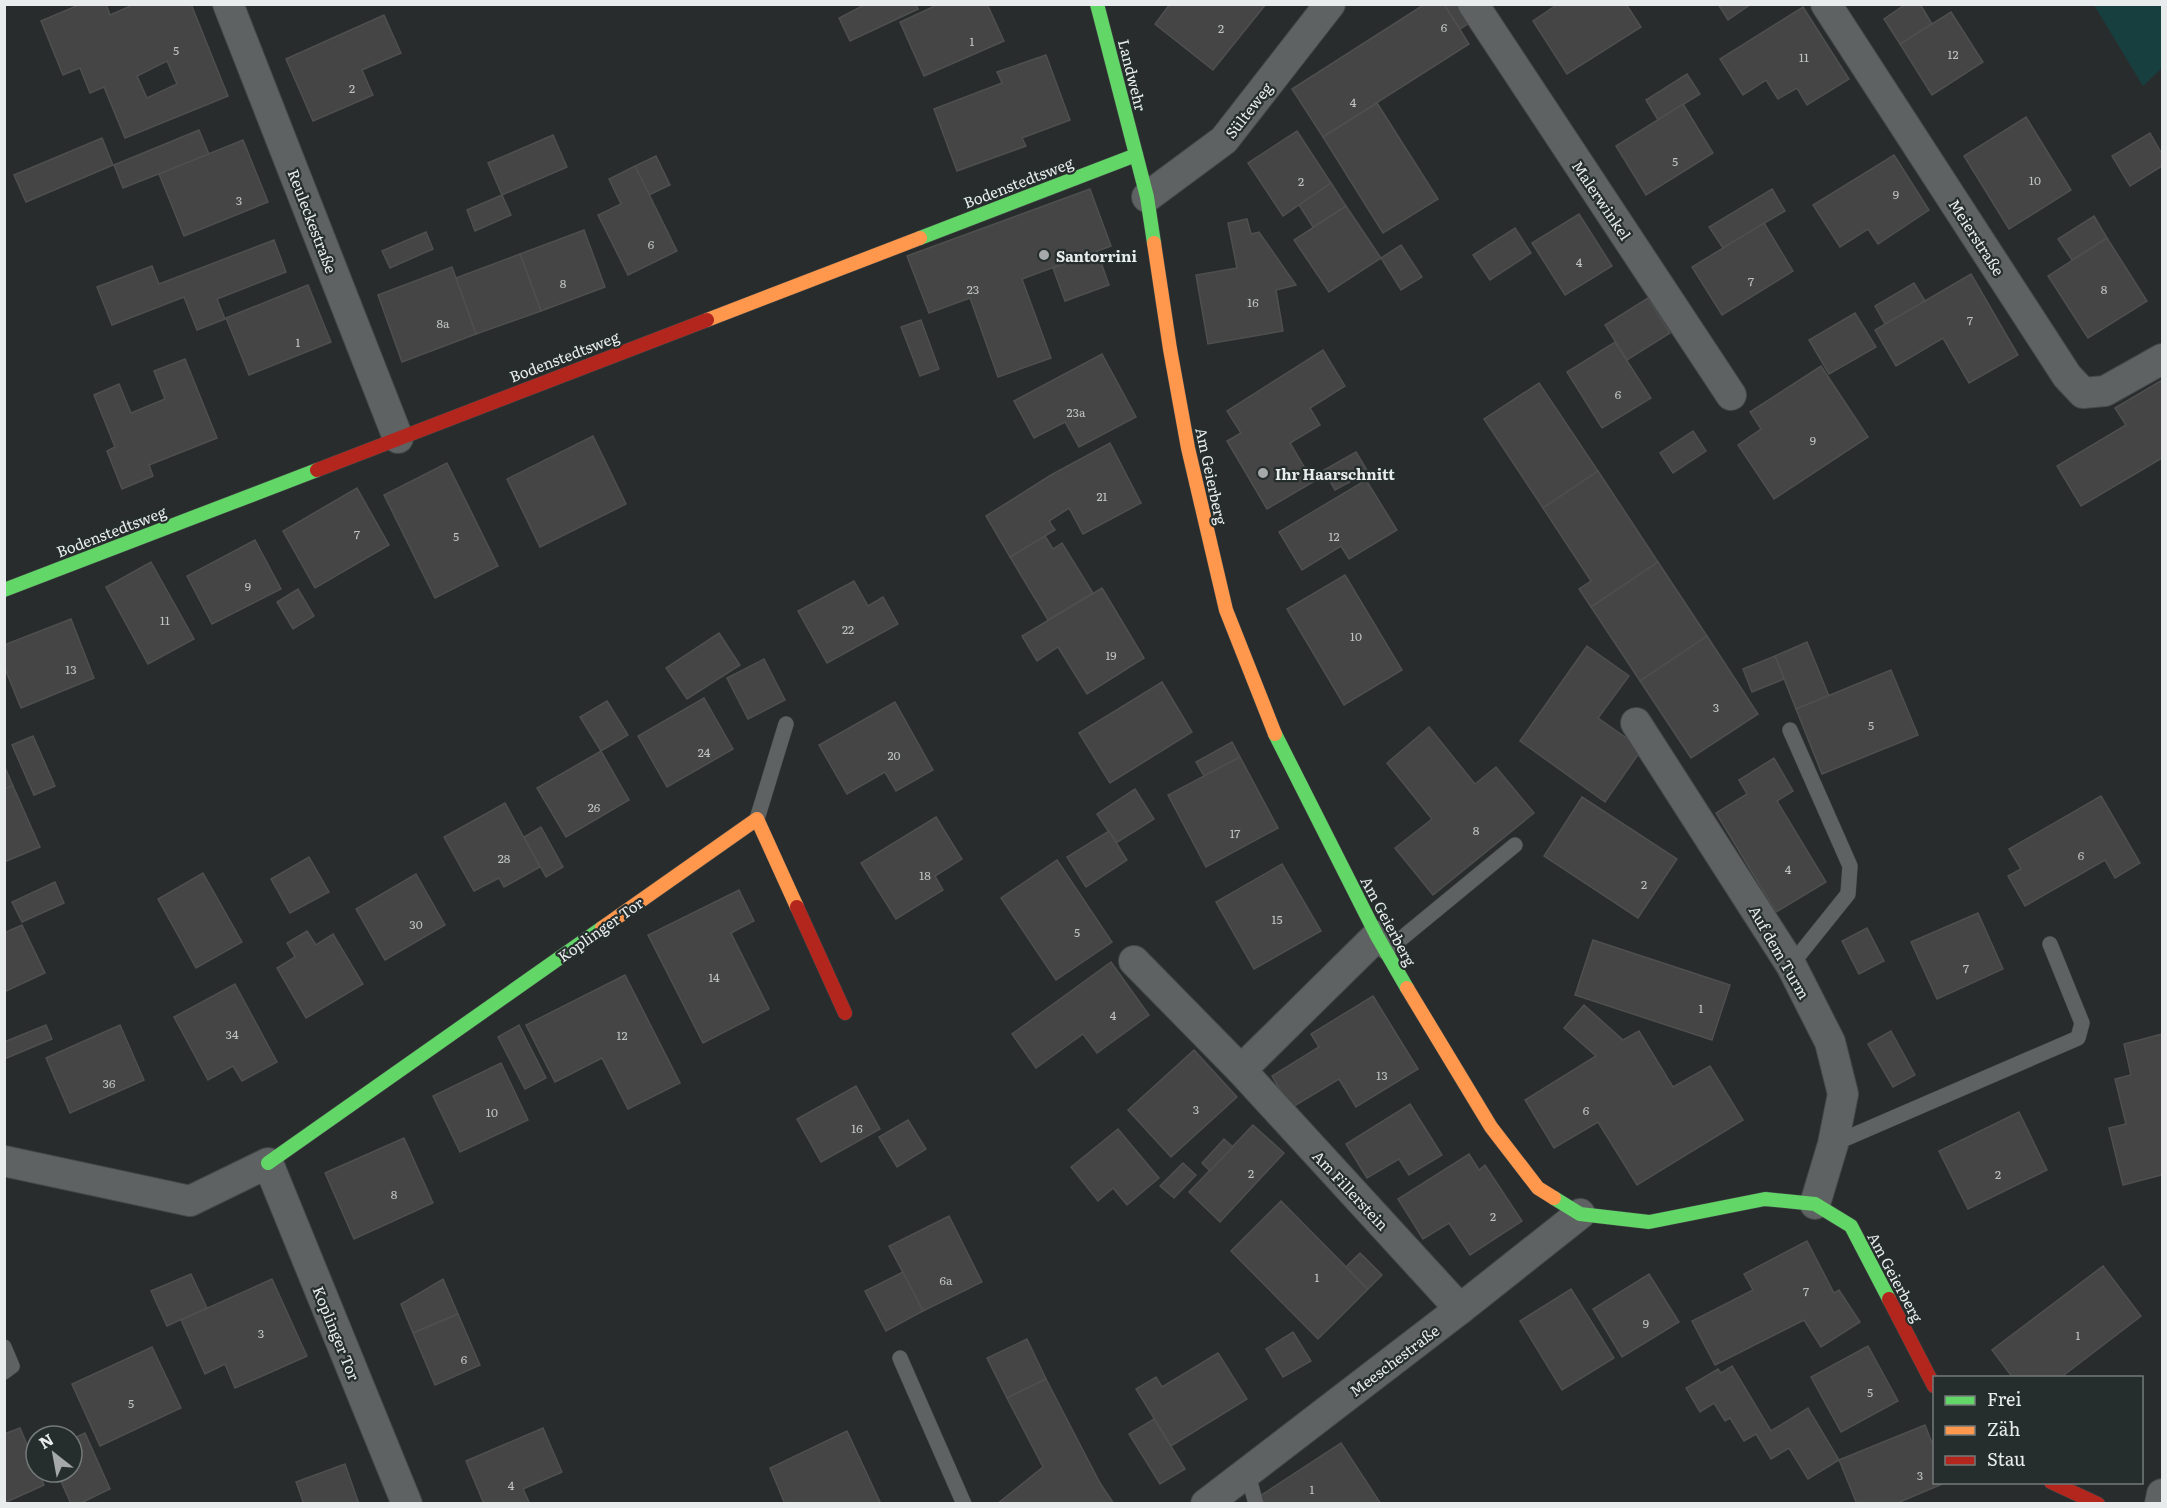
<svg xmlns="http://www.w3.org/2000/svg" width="2167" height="1508" viewBox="0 0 2167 1508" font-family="Literata,serif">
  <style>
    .green { fill: #183f3f }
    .building { fill: #444544; stroke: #4e4f4e; stroke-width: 1.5; fill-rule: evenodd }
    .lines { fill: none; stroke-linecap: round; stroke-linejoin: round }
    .lane-casing { stroke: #444848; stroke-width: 16 }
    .street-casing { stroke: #444848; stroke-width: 32 }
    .fast-casing { stroke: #444848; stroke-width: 15 }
    .slow-casing { stroke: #444848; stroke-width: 15 }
    .jam-casing { stroke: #444848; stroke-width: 15 }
    .lane { stroke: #5e6262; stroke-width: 15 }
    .street { stroke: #5e6262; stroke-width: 30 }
    .fast { stroke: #63d668; stroke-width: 14 }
    .slow { stroke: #ff974d; stroke-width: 14 }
    .jam { stroke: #b3261e; stroke-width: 14 }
    .poi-dot { fill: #a5a9a9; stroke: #262e2d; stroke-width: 2 }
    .labels { text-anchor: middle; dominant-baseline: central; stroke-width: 4.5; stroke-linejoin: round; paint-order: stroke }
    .number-label { font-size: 12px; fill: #bfc2c2 }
    .street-label { font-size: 15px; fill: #e8ecec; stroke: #262e2d }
    .poi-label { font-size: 15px; font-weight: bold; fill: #e8ecec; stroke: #262e2d; text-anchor: start }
  </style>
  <rect width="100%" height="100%" fill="#282c2c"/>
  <polygon class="green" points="2094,5 2162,5 2162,68 2143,86"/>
  <g class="building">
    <path d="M81,4H106L110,15L135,4H191L228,96L125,138L104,87L90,93L80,68L63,75L41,21ZM167,61L177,84L147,98L137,76Z"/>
    <polygon points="866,4 916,4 918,9 850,41 839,18"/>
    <polygon points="939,4 987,4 1004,41 924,76 900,22"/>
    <polygon points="1170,4 1266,4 1213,70 1155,24"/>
    <polygon points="1425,4 1444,4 1469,44 1323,137 1292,89"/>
    <polygon points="1447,4 1460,4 1471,22 1460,29 1445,6"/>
    <polygon points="1558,4 1626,4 1641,27 1567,74 1533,21"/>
    <polygon points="1718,4 1751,4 1728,20"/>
    <polygon points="1906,4 1920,4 1932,24 1900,44 1884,19"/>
    <polygon points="1803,7 1849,79 1807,105 1797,88 1778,99 1766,80 1743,95 1720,59"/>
    <polygon points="1951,12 1983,62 1932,95 1900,44"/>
    <polygon points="384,15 401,53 362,70 373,95 313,121 286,59"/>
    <polygon points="1046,55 1070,120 1022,138 1026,146 957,171 934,109 1002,83 997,72"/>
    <polygon points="1687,74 1700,94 1658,120 1646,100"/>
    <polygon points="1377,103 1438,199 1383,233 1323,137"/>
    <polygon points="1683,104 1713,153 1646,195 1616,146"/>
    <polygon points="2026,117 2071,190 2009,229 1964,156"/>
    <polygon points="199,130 209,154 123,188 114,165"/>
    <polygon points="1297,131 1331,183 1283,216 1248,163"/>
    <polygon points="2150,133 2162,154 2162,166 2130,186 2112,156"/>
    <polygon points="553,135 567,167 502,195 488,163"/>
    <polygon points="102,138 113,165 26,202 14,175"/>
    <polygon points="243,140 268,202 184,236 159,174"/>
    <polygon points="1894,155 1929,210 1878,244 1868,229 1840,247 1813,205"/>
    <polygon points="656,156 670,185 649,195 635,166"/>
    <polygon points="635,166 677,251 628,275 598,215 621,204 609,179"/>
    <polygon points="1331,183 1346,206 1313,227 1299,205"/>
    <polygon points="1090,189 1111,246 1022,279 1051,358 998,377 970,298 929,313 907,256"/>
    <polygon points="1772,189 1785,211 1723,248 1709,227"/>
    <polygon points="502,195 511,215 475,231 467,210"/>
    <polygon points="1346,206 1381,258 1329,292 1294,240"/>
    <polygon points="1579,214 1612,266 1565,295 1532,243"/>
    <polygon points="2094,216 2107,238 2072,260 2058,239"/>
    <polygon points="1247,219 1251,234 1259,232 1296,285 1276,290 1283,331 1208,344 1196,275 1237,268 1228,223"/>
    <polygon points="1764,223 1793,271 1722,315 1692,267"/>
    <polygon points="1515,228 1531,253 1490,280 1473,255"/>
    <polygon points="584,230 605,287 541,311 520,254"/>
    <polygon points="426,232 433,249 390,268 382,251"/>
    <polygon points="2107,238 2147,301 2088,338 2048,276"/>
    <polygon points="274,240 286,272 217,299 225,319 197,330 184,297 112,325 97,287 152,266 159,284"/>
    <polygon points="1401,245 1422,277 1401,290 1381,258"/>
    <polygon points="1097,251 1109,285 1065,301 1053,268"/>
    <polygon points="520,254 541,311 476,334 456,278"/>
    <polygon points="452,267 476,334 402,362 378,295"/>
    <polygon points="1971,274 2018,355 1969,383 1943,338 1896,366 1875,330"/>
    <polygon points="1914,283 1925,301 1885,324 1875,306"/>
    <polygon points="308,285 331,342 249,375 226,318"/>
    <polygon points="1648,298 1670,333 1627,360 1605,325"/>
    <polygon points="1855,313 1876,347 1829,374 1809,340"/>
    <polygon points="921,320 939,369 920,376 901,327"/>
    <polygon points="1615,342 1651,398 1602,428 1567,372"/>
    <polygon points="1323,350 1345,386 1310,408 1320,425 1290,443 1313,482 1267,509 1227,441 1241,433 1227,411"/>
    <polygon points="1102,354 1136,417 1079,447 1065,422 1034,438 1014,401"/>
    <polygon points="185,359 217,438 149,465 153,476 122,489 107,451 115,447 94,395 119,384 131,413 165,399 154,371"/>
    <polygon points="1821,366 1868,437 1774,499 1738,445 1761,429 1750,412"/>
    <polygon points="2162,380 2162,458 2081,506 2057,466 2126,425 2115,408"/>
    <polygon points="1539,383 1598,471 1543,508 1484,419"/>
    <polygon points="1693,431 1706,451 1673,473 1660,453"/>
    <polygon points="593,436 626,504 540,547 507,479"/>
    <polygon points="1110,443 1141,503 1083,534 1069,508 1049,521 1055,530 1010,557 986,516 1051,475"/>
    <polygon points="1356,452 1368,472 1335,490 1324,470"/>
    <polygon points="447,463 498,566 435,598 384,495"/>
    <polygon points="1598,471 1658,562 1591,607 1579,589 1591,581 1543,508"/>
    <polygon points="1366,480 1397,530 1349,559 1341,546 1302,570 1279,532"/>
    <polygon points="357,488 389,545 315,588 283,531"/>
    <polygon points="1045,536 1053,549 1062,543 1093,593 1048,620 1010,557"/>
    <polygon points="255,540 281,589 212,624 187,576"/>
    <polygon points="151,562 194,639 148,664 106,587"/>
    <polygon points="1658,562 1707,636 1640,681 1591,607"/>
    <polygon points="1345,575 1402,670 1344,705 1287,609"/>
    <polygon points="854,581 868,606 883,597 898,624 827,663 798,611"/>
    <polygon points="1102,588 1144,658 1087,694 1058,647 1037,661 1022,636"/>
    <polygon points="298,589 314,616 293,629 277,602"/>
    <polygon points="71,619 94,678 21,708 4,666 4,645"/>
    <polygon points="719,633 740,665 687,699 666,668"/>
    <polygon points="1707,636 1758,714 1691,758 1640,681"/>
    <polygon points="1807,642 1829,696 1796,709 1775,656"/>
    <polygon points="1587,646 1629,676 1598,718 1642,749 1605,802 1520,741"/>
    <polygon points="1775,656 1784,679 1752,692 1743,669"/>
    <polygon points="764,659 785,700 748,719 727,678"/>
    <polygon points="1891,670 1918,735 1822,774 1796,709"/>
    <polygon points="1162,682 1192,732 1110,783 1079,733"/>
    <polygon points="704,698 733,749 667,787 638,736"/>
    <polygon points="607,701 628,735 601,751 580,717"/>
    <polygon points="895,702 933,770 896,791 885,772 847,794 819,745"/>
    <polygon points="1429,727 1475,784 1496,767 1534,813 1433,895 1395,848 1432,819 1387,763"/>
    <polygon points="33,736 55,786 34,795 12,745"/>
    <polygon points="1232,742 1240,757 1204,776 1196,762"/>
    <polygon points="601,751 629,800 566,837 537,788"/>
    <polygon points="1240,757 1278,828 1206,867 1168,795"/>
    <polygon points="1774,758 1793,791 1777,801 1826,882 1776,912 1716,813 1747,794 1739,780"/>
    <polygon points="4,765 13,786 4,789"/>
    <polygon points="13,786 40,847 4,862 4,789"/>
    <polygon points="1135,789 1154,819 1116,843 1097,814"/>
    <polygon points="2101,796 2140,863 2115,878 2105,860 2025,906 2008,876 2021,869 2009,849"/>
    <polygon points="1582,797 1677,859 1638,918 1544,856"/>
    <polygon points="505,803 540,867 504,887 499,878 474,891 444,837"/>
    <polygon points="936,817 962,859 935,876 943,890 896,919 861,863"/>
    <polygon points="541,827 563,867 546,877 524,837"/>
    <polygon points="1109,831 1127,860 1086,887 1067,857"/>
    <polygon points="309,857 329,892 290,913 271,879"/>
    <polygon points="1057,860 1112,942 1056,980 1001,898"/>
    <polygon points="1282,864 1321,931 1254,969 1216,902"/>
    <polygon points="203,873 242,942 196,968 158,899"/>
    <polygon points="416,874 445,925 385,960 356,909"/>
    <polygon points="55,882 64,903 22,922 12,902"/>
    <polygon points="739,890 754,921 731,933 769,1009 703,1043 648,935"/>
    <polygon points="1978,913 2003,969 1937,999 1911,942"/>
    <polygon points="22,925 45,973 4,992 4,933"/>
    <polygon points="1867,928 1884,961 1859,974 1842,941"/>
    <polygon points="307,931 316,945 333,934 363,984 306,1018 277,968 295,957 287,943"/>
    <polygon points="1593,940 1730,985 1712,1040 1575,995"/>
    <polygon points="1111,962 1149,1015 1097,1053 1083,1034 1036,1068 1012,1034"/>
    <polygon points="625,975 680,1083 628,1109 602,1058 555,1082 526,1025"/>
    <polygon points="235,984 277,1062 242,1081 233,1066 208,1080 174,1017"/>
    <polygon points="1373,996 1418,1069 1356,1107 1339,1079 1291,1108 1272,1076 1319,1047 1311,1034"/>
    <polygon points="1584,1005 1623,1040 1639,1031 1673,1087 1710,1066 1743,1120 1637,1185 1598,1122 1554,1148 1525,1100 1596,1056 1564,1028"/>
    <polygon points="46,1025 52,1039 4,1059 4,1042"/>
    <polygon points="120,1025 144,1080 70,1113 46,1058"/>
    <polygon points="519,1025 546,1078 525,1089 498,1037"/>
    <polygon points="1891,1031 1915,1075 1893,1087 1868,1044"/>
    <polygon points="2162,1034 2162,1175 2123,1185 2109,1128 2126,1124 2115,1079 2131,1075 2124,1044"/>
    <polygon points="1194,1050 1237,1097 1171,1157 1128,1110"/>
    <polygon points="501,1063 528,1120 460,1152 433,1096"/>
    <polygon points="856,1086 880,1129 821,1162 797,1119"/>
    <polygon points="1410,1104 1442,1155 1409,1175 1399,1159 1367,1178 1346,1144"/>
    <polygon points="2019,1112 2047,1170 1968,1209 1939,1151"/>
    <polygon points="908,1120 926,1149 897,1167 879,1137"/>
    <polygon points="1253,1125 1284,1153 1220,1222 1189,1192"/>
    <polygon points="1118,1129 1159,1178 1127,1205 1113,1188 1098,1201 1071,1167"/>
    <polygon points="404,1138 433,1203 354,1239 325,1173"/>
    <polygon points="1224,1139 1233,1147 1210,1171 1202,1163"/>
    <polygon points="1469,1154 1479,1170 1485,1165 1522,1221 1470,1255 1449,1223 1423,1239 1398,1199"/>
    <polygon points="1183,1163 1196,1175 1174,1198 1160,1186"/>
    <polygon points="1281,1201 1368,1289 1318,1339 1231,1251"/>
    <polygon points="949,1216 982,1282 923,1311 889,1246"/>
    <polygon points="1807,1241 1834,1293 1839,1290 1860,1322 1821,1347 1804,1320 1715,1365 1692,1321 1753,1290 1744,1274"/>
    <polygon points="1360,1253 1382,1275 1368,1289 1346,1267"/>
    <polygon points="2103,1266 2141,1316 2060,1378 2013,1378 1992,1350"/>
    <polygon points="903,1272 923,1311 886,1331 865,1291"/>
    <polygon points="191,1274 207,1308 167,1326 151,1291"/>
    <polygon points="1649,1274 1679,1322 1622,1357 1593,1309"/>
    <polygon points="272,1279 307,1356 235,1388 225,1364 205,1374 181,1320"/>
    <polygon points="443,1279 458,1314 413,1333 401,1304"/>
    <polygon points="1571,1289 1614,1358 1562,1390 1520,1321"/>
    <polygon points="458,1314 480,1365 435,1385 413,1333"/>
    <polygon points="1293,1332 1311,1361 1283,1377 1266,1349"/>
    <polygon points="1027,1339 1046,1379 1007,1398 987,1358"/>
    <polygon points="1868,1346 1898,1401 1841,1432 1811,1377"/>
    <polygon points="152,1347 181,1408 100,1446 72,1384"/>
    <polygon points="1218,1353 1247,1399 1171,1446 1136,1389 1156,1377 1162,1387"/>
    <polygon points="1732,1366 1771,1431 1808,1408 1839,1460 1808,1479 1789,1448 1771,1459 1756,1434 1744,1441 1730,1418 1725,1421 1714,1403 1700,1412 1686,1388 1718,1369 1721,1373"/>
    <polygon points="1046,1379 1100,1483 1114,1504 997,1504 1043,1467 1007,1398"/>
    <polygon points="1154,1419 1185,1469 1160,1484 1129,1434"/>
    <polygon points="1925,1425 1934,1448 1934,1482 1947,1482 1895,1504 1857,1504 1839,1460"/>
    <polygon points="20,1428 36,1466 36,1472 39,1472 44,1485 4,1503 4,1434"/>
    <polygon points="543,1428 562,1472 523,1489 530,1504 484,1504 466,1461"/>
    <polygon points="847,1431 881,1504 785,1504 770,1468"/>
    <polygon points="85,1433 110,1489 79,1504 71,1504 57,1472 72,1472 72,1439"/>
    <polygon points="1341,1443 1381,1504 1265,1504 1260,1496"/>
    <polygon points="345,1464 359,1504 304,1504 296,1482"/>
  </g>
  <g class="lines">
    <defs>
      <g id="lane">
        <polyline points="1790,730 1850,866 1848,894 1791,965"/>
        <polyline points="757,819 786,724"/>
        <polyline points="1385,952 1515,845"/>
        <polyline points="1833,1144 2078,1038 2082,1023 2050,944"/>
        <polyline points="4,1347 12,1366 4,1372"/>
        <polyline points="900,1358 964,1504"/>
        <polyline points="1247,1471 1256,1504"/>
      </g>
      <g id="street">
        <polyline points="228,4 398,438"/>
        <polyline points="1473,4 1731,395"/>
        <polyline points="1826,4 2067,376 2083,393 2105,391 2162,359"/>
        <polyline points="1147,197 1224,140 1330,4"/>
        <polyline points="1636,723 1791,965 1830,1042 1843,1094 1833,1144 1815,1204"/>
        <polyline points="1134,961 1241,1070 1460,1309"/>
        <polyline points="1241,1070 1377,936"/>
        <polyline points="4,1161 190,1201 268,1163 407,1504"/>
        <polyline points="1206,1504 1460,1309 1580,1214"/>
        <polyline points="2160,1504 2162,1494"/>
      </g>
      <g id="fast">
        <polyline points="1097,4 1147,197 1154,243"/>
        <polyline points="920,238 1136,155"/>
        <polyline points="4,590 317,470"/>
        <polyline points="1275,734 1377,936 1407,988"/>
        <polyline points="268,1163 602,928"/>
        <polyline points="1554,1198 1580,1214 1649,1222 1765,1199 1815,1204 1851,1226 1889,1299"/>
      </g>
      <g id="slow">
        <polyline points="1154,243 1170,349 1188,448 1226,610 1275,734"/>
        <polyline points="707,320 920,238"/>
        <polyline points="602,928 757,819 797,907"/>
        <polyline points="1407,988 1491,1127 1538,1188 1554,1198"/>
      </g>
      <g id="jam">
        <polyline points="317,470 707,320"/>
        <polyline points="797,907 845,1013"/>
        <polyline points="1889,1299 1934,1386"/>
        <polyline points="2051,1482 2098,1504"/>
      </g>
    </defs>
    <use href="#lane" class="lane-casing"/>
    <use href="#street" class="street-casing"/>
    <use href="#fast" class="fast-casing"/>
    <use href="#slow" class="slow-casing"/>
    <use href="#jam" class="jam-casing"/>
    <use href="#lane" class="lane"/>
    <use href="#street" class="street"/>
    <use href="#fast" class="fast"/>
    <use href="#slow" class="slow"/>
    <use href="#jam" class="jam"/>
  </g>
  <g class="poi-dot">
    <circle cx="1044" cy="255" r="6"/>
    <circle cx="1263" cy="473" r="6"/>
  </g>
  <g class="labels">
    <g class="number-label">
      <text x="1444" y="27">6</text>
      <text x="1221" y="28">2</text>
      <text x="972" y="41">1</text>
      <text x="176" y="50">5</text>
      <text x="1953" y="54">12</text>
      <text x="1804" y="57">11</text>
      <text x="352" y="88">2</text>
      <text x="1353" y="102">4</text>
      <text x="1675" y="161">5</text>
      <text x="2035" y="180">10</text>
      <text x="1301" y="181">2</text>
      <text x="1896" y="194">9</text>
      <text x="239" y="200">3</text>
      <text x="651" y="244">6</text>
      <text x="1579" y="262">4</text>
      <text x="1751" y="281">7</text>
      <text x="563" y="283">8</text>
      <text x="973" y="289">23</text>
      <text x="2104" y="289">8</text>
      <text x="1253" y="302">16</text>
      <text x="1970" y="320">7</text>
      <text x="443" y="323">8a</text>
      <text x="298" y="342">1</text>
      <text x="1618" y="394">6</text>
      <text x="1076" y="412">23a</text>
      <text x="1813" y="440">9</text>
      <text x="1102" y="496">21</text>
      <text x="357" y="534">7</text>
      <text x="456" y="536">5</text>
      <text x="1334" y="536">12</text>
      <text x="248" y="586">9</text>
      <text x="165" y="620">11</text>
      <text x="848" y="629">22</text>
      <text x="1356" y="636">10</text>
      <text x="1111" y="655">19</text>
      <text x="71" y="669">13</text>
      <text x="1716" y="707">3</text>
      <text x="1871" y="725">5</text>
      <text x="704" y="752">24</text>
      <text x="894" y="755">20</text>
      <text x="594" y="807">26</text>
      <text x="1476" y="830">8</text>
      <text x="1235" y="833">17</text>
      <text x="2081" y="855">6</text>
      <text x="504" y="858">28</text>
      <text x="1788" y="869">4</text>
      <text x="925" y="875">18</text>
      <text x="1644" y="884">2</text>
      <text x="1277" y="919">15</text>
      <text x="416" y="924">30</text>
      <text x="1077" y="932">5</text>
      <text x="1966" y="968">7</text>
      <text x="714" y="977">14</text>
      <text x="1701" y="1008">1</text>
      <text x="1113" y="1015">4</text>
      <text x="232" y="1034">34</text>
      <text x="622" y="1035">12</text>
      <text x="1382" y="1075">13</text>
      <text x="109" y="1083">36</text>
      <text x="1196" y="1109">3</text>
      <text x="1586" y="1110">6</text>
      <text x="492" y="1112">10</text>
      <text x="857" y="1128">16</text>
      <text x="1251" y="1173">2</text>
      <text x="1998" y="1174">2</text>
      <text x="394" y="1194">8</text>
      <text x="1493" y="1216">2</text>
      <text x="1317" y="1277">1</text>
      <text x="946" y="1280">6a</text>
      <text x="1806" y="1291">7</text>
      <text x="1646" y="1323">9</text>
      <text x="261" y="1333">3</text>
      <text x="2078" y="1335">1</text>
      <text x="464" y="1359">6</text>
      <text x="1870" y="1392">5</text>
      <text x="131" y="1403">5</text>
      <text x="1920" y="1475">3</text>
      <text x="511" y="1485">4</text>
      <text x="1312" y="1489">1</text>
    </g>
    <g class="street-label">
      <text transform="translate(1133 75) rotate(76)">Landwehr</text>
      <text transform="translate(1248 110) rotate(-52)">Sülteweg</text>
      <text transform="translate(1018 182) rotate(-21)">Bodenstedtsweg</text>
      <text transform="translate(1602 200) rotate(56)">Malerwinkel</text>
      <text transform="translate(313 221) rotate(69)">Reuleckestraße</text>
      <text transform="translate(1977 237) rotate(57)">Meierstraße</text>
      <text transform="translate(564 356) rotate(-21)">Bodenstedtsweg</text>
      <text transform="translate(1212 476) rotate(78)">Am Geierberg</text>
      <text transform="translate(111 531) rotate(-21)">Bodenstedtsweg</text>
      <text transform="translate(1389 921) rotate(62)">Am Geierberg</text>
      <text transform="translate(600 929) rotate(-35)">Koplinger Tor</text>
      <text transform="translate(1780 952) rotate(60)">Auf dem Turm</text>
      <text transform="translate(1351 1190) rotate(47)">Am Fillerstein</text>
      <text transform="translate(1896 1277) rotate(62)">Am Geierberg</text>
      <text transform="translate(337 1333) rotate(68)">Koplinger Tor</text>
      <text transform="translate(1394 1360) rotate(-37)">Meeschestraße</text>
    </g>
    <g class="poi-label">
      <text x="1056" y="255">Santorrini</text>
      <text x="1275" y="473">Ihr Haarschnitt</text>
    </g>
  </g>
  <rect width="2167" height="1508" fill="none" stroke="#e8ecec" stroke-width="12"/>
  <rect x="1933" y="1376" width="210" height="108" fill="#262e2d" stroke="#747a79" stroke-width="1.5"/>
  <rect x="1945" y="1396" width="30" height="9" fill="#63d668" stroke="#747a79" stroke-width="1.5"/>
  <text x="1987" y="1406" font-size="18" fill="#e8ecec">Frei</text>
  <rect x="1945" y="1426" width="30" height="9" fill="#ff974d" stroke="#747a79" stroke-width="1.5"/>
  <text x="1987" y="1436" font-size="18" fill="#e8ecec">Zäh</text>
  <rect x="1945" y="1456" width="30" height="9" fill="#b3261e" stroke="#747a79" stroke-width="1.5"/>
  <text x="1987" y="1466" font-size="18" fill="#e8ecec">Stau</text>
  <g transform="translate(54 1454) rotate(329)"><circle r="28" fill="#262e2d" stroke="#747a79" stroke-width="1.5"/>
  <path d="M0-4.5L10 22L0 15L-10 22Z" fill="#a5a9a9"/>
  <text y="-9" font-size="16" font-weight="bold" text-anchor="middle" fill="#e8ecec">N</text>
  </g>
</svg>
